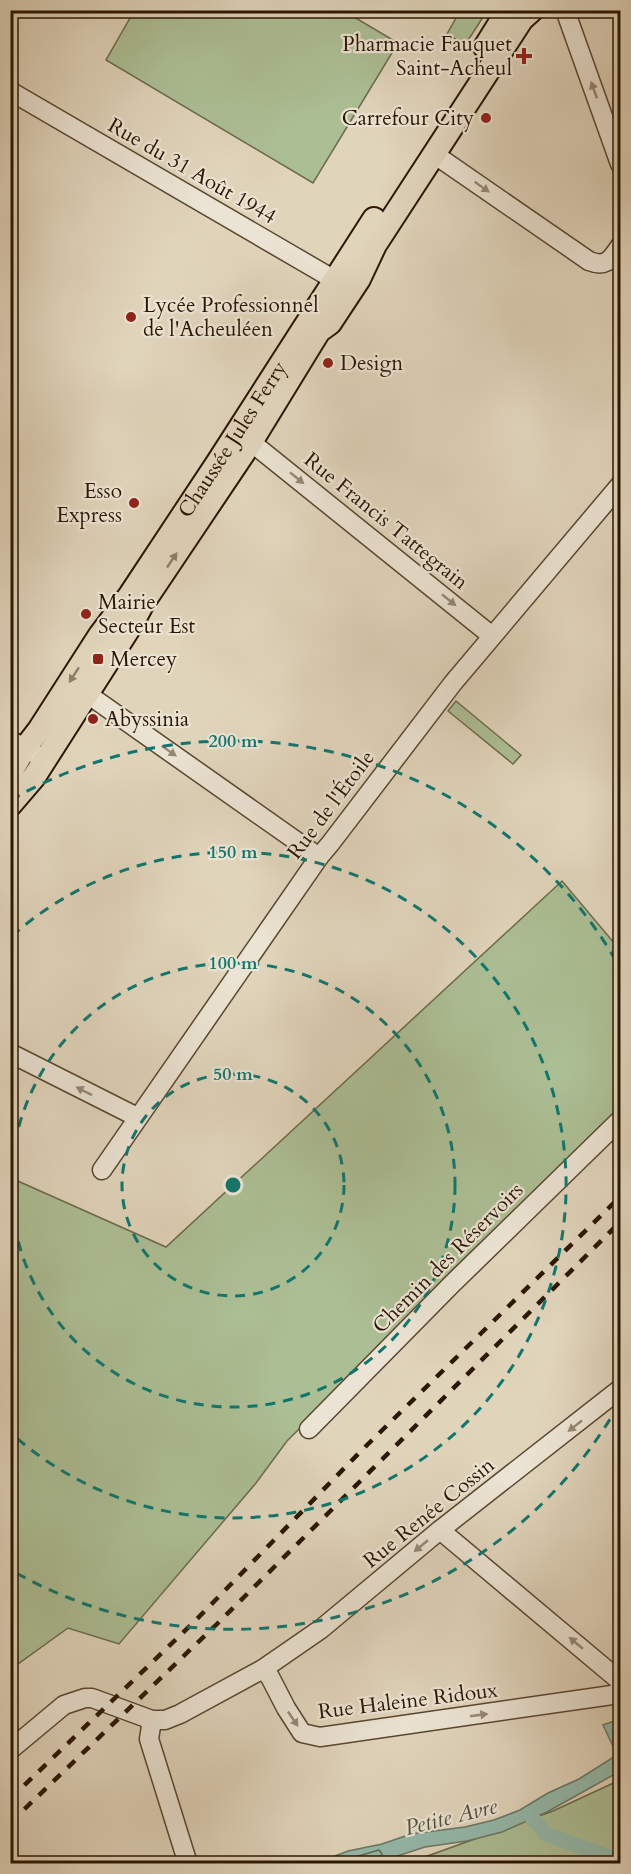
<svg xmlns="http://www.w3.org/2000/svg" width="631" height="1874" viewBox="0 0 631 1874" font-family="Cardo,serif">
  <style>
    .green { fill: #acbe94; stroke: #6c6a4a; stroke-width: 1.5 }
    .water { fill: #95b9ab; stroke: #6b7867; stroke-width: 1.5 }
    .lines { fill: none; stroke-linecap: round; stroke-linejoin: round }
    .shore { stroke: #606856; stroke-width: 1.5 }
    .canal { stroke: #95b9ab; stroke-width: 15 }
    .minor-casing { stroke: #58462f; stroke-width: 21 }
    .major-casing { stroke: #2b1600; stroke-width: 26 }
    .minor { stroke: #ebe3d3; stroke-width: 18 }
    .major { stroke: #e0d4bb; stroke-width: 22 }
    .rail { stroke: #2b1600; stroke-width: 4.5; stroke-dasharray: 10 10; stroke-linecap: butt }
    .oneway { fill: #958774 }
    .oneway2 { fill: #8f7e67 }
    .ring { fill: none; stroke: #0f766e; stroke-width: 3; stroke-dasharray: 10 8 }
    .poi-dot { fill: #8f2418; stroke: #ebe3d3; stroke-width: 2 }
    .labels { text-anchor: middle; dominant-baseline: central; stroke-width: 4.5; stroke-linejoin: round; paint-order: stroke }
    .poi-label { font-size: 21px; fill: #2b1600; stroke: #ebe3d3; text-anchor: start }
    .street-label { font-size: 21px; fill: #2b1600; stroke: #ebe3d3 }
    .water-label { font-size: 22px; font-style: italic; fill: #504f3c; stroke: #ebe3d3 }
    .centre { fill: #0f766e; stroke: #ebe3d3; stroke-width: 3 }
    .ring-label { font-size: 18px; text-anchor: middle; font-weight: bold; fill: #0f766e; stroke: #ebe3d3; stroke-width: 4.5; stroke-linejoin: round; paint-order: stroke }
  </style>
  <rect width="100%" height="100%" fill="#e0d4bb"/>
  <filter id="stains"><feTurbulence type="fractalNoise" baseFrequency=".00333" numOctaves="4"/><feColorMatrix values="0 0 0 0 .2 0 0 0 0 .09 0 0 0 0 .02 0 0 0 .5 -.17"/></filter>
  <radialGradient id="worn" r=".72"><stop offset=".6" stop-color="#630" stop-opacity="0"/><stop offset="1" stop-color="#630" stop-opacity=".3"/></radialGradient>
  <g class="green">
    <polygon points="134,11 344,11 398,43 313,183 106,60"/>
    <polygon points="460,11 487,11 465,45 447,34"/>
    <polygon points="456,701 521,755 513,764 448,711"/>
    <polygon points="562,881 620,950 620,1111 287,1441 256,1483 119,1644 68,1628 11,1669 11,1178 166,1247"/>
    <polygon points="620,1780 620,1863 405,1864 553,1811"/>
  </g>
  <polygon class="water" points="620,1719 620,1769 615,1774 547,1812 502,1832 467,1841 425,1847 376,1863 317,1863 348,1851 382,1844 411,1834 465,1827 494,1820 520,1810 548,1793 579,1779 617,1755 603,1725"/>
  <g class="lines">
    <polyline class="shore" points="331,1864 379,1850 382,1854 378,1864"/>
    <polyline class="canal" points="529,1814 546,1834 620,1861"/>
    <defs>
      <g id="minor">
        <polyline points="565,10 620,164"/>
        <polyline points="10,91 345,286"/>
        <path d="M434,154L589,261C607,268 611,259 620,246"/>
        <polyline points="251,442 492,636"/>
        <polyline points="86,693 319,857"/>
        <polyline points="10,740 35,754"/>
        <polyline points="10,1053 137,1117"/>
        <polyline points="102,1170 319,857 330,844 453,683 620,485"/>
        <polyline points="309,1429 452,1284 620,1120"/>
        <polyline points="440,1530 620,1681"/>
        <polyline points="263,1669 270,1677 286,1708 302,1733 320,1737 612,1695 620,1691"/>
        <polyline points="152,1720 149,1739 188,1864"/>
        <polyline points="10,1750 64,1705 85,1698 92,1698 152,1720 165,1720 180,1714 263,1669 321,1629 440,1530 620,1389"/>
      </g>
      <g id="major">
        <polyline points="485,47 508,10"/>
        <path id="s1" d="M10,774L25,748L39,730L100,635L130,595L218,462L374,219"/>
        <polyline points="10,805 34,777 133,622 143,603 251,442 319,331 330,323 359,279 375,245 522,19 532,10"/>
      </g>
    </defs>
    <use href="#minor" class="minor-casing"/>
    <use href="#major" class="major-casing"/>
    <use href="#minor" class="minor"/>
    <use href="#major" class="major"/>
    <g class="rail">
      <polyline points="10,1799 195,1621 364,1448 620,1197"/>
      <polyline points="10,1823 217,1624 620,1222"/>
    </g>
  </g>
  <defs><path id="oneway-solid" d="M-6-.8H1V-3.2L6.5 0L1 3.2V.8H-6Z" transform="scale(1.5)"/></defs>
  <g class="oneway">
    <use href="#oneway-solid" transform="translate(594 90) rotate(-110)"/>
    <use href="#oneway-solid" transform="translate(482 187) rotate(35)"/>
    <use href="#oneway-solid" transform="translate(297 478) rotate(39)"/>
    <use href="#oneway-solid" transform="translate(449 600) rotate(39)"/>
    <use href="#oneway-solid" transform="translate(169 751) rotate(35)"/>
    <use href="#oneway-solid" transform="translate(84 1091) rotate(-153)"/>
    <use href="#oneway-solid" transform="translate(575 1426) rotate(142)"/>
    <use href="#oneway-solid" transform="translate(421 1546) rotate(140)"/>
    <use href="#oneway-solid" transform="translate(576 1643) rotate(-140)"/>
    <use href="#oneway-solid" transform="translate(479 1715) rotate(-8)"/>
    <use href="#oneway-solid" transform="translate(293 1719) rotate(56)"/>
  </g>
  <g class="oneway2">
    <use href="#oneway-solid" transform="translate(172 560) rotate(-56)"/>
    <use href="#oneway-solid" transform="translate(74 675) rotate(123)"/>
  </g>
  <g class="ring">
    <circle cx="233" cy="1185" r="111"/>
    <circle cx="233" cy="1185" r="222"/>
    <path d="M12 936A333 333 0 1 1 12 1434"/>
    <path d="M619 1404A444 444 0 0 1 11 1570M11 800A444 444 0 0 1 619 966"/>
  </g>
  <g class="poi-dot">
    <path d="M521 47h6v6h6v6h-6v6h-6v-6h-6v-6h6z"/>
    <circle cx="486" cy="118" r="6"/>
    <circle cx="131" cy="317" r="6"/>
    <circle cx="328" cy="363" r="6"/>
    <circle cx="134" cy="503" r="6"/>
    <circle cx="86" cy="614" r="6"/>
    <rect x="92" y="653" width="12" height="12" rx="3"/>
    <circle cx="93" cy="719" r="6"/>
  </g>
  <g class="labels">
    <g class="poi-label">
      <text x="512" y="44" text-anchor="end">Pharmacie Fauquet<tspan x="512" dy="24">Saint-Acheul</tspan></text>
      <text x="474" y="118" text-anchor="end">Carrefour City</text>
      <text x="143" y="305">Lycée Professionnel<tspan x="143" dy="24">de l'Acheuléen</tspan></text>
      <text x="340" y="363">Design</text>
      <text x="122" y="491" text-anchor="end">Esso<tspan x="122" dy="24">Express</tspan></text>
      <text x="98" y="602">Mairie<tspan x="98" dy="24">Secteur Est</tspan></text>
      <text x="110" y="659">Mercey</text>
      <text x="105" y="719">Abyssinia</text>
    </g>
    <g class="street-label">
      <text transform="translate(192 171) rotate(30)">Rue du 31 Août 1944</text>
      <text stroke="none"><textPath href="#s1" startOffset="402">Chaussée Jules Ferry</textPath></text>
      <text transform="translate(386 521) rotate(39)">Rue Francis Tattegrain</text>
      <text transform="translate(331 805) rotate(-53)">Rue de l'Étoile</text>
      <text transform="translate(448 1258) rotate(-45)">Chemin des Réservoirs</text>
      <text transform="translate(429 1513) rotate(-39)">Rue Renée Cossin</text>
      <text transform="translate(408 1701) rotate(-7)">Rue Haleine Ridoux</text>
    </g>
    <g class="water-label">
      <text transform="translate(451 1817) rotate(-14)">Petite Avre</text>
    </g>
  </g>
  <circle cx="233" cy="1185" r="9" class="centre"/>
  <g class="ring-label">
    <text x="233" y="747">200 m</text>
    <text x="233" y="858">150 m</text>
    <text x="233" y="969">100 m</text>
    <text x="233" y="1080">50 m</text>
  </g>
  <rect width="631" height="1874" fill="none" stroke="#e0d4bb" stroke-width="36"/>
  <rect x="12" y="12" width="607" height="1850" fill="none" stroke="#2b1600" stroke-width="3"/>
  <rect x="18" y="18" width="595" height="1838" fill="none" stroke="#2b1600" stroke-width="1.5"/>
  <rect width="100%" height="100%" filter="url(#stains)"/>
  <rect width="100%" height="100%" fill="url(#worn)"/>
</svg>
